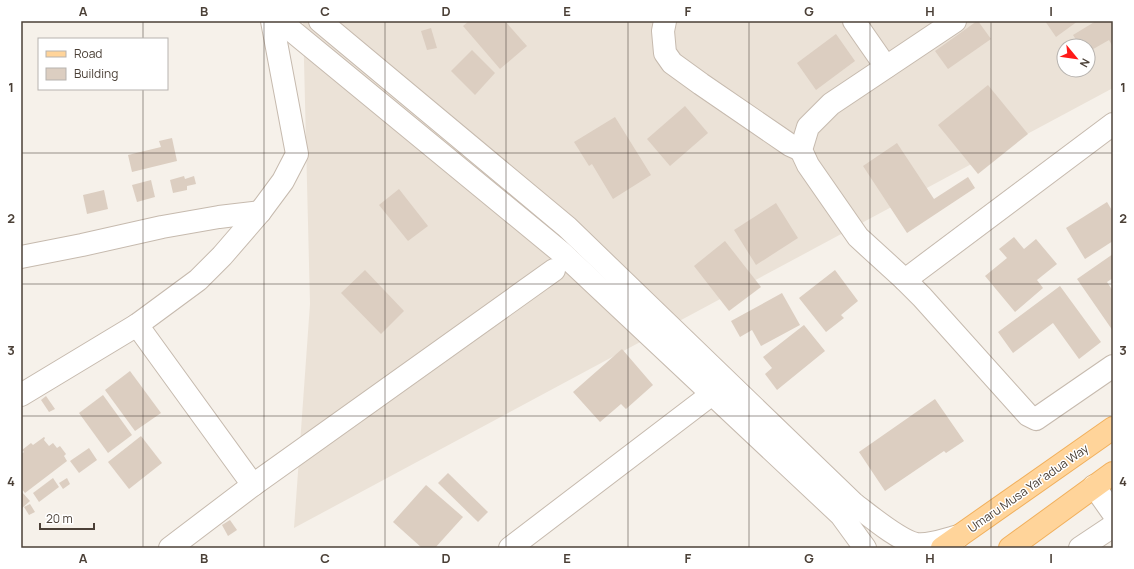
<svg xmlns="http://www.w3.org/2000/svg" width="1134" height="569" viewBox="0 0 1134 569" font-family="Manrope,sans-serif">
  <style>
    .residential { fill: #ebe2d7; fill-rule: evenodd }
    .building { fill: #dccec1 }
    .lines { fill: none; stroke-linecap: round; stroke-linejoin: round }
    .minor-casing { stroke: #c6baae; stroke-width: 24 }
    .primary-casing { stroke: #f1b05d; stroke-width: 24 }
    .minor { stroke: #fff; stroke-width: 22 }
    .primary { stroke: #ffd49a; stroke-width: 22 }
    .grid { fill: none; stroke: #4b4037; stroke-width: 1; stroke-opacity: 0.55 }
    .labels { text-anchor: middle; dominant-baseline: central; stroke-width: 3; stroke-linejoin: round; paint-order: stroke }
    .street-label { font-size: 12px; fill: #4b4037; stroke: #fff }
    .neatline { fill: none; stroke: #4b4037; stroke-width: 1.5 }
    .grid-label { font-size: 13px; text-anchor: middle; font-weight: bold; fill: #4b4037 }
  </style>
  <rect width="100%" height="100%" fill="#f6f1ea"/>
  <path class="residential" d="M303,21H1113V88L294,528L310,304ZM1064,46H1088V70H1064Z"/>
  <g class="building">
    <polygon points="469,21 505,21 527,46 500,69 463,26"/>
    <polygon points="977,21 978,21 991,39 948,69 935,51"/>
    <polygon points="1045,21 1078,21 1056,37"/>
    <polygon points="1096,21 1113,21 1113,47 1109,40 1088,52 1088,46 1080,46 1073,35"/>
    <polygon points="431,28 437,48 427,50 421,31"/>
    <polygon points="836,34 855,61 816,90 797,63"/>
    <polygon points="472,50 495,73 475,95 451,71"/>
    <polygon points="988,85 1028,134 978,174 938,125"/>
    <polygon points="685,106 708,133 670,166 647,139"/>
    <polygon points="615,117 651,175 613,199 592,164 589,166 574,142"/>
    <polygon points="172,138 177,161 132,172 128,155 161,147 159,141"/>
    <polygon points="897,143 934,199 968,177 975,188 907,233 863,166"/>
    <polygon points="184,176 185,179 194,176 196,184 187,186 187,190 173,193 170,180"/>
    <polygon points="151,180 155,197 137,202 132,185"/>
    <polygon points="399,189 428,226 408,241 379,205"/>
    <polygon points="104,190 108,209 87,214 83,195"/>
    <polygon points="1107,202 1113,212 1113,241 1085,259 1066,228"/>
    <polygon points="776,203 798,238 756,265 734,230"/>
    <polygon points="1014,237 1024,249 1036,239 1057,264 1037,280 1043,288 1015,312 985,276 1007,258 999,249"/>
    <polygon points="725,241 761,287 729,311 694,266"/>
    <polygon points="1113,254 1113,278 1107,282 1113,291 1113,331 1077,279"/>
    <polygon points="365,270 404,311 381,334 341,293"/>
    <polygon points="835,270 858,301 841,315 844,318 826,332 799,298"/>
    <polygon points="1060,286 1101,342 1079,359 1053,323 1013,353 998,332"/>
    <polygon points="782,293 800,325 761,346 752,330 740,337 731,321"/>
    <polygon points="804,325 825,351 777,390 765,374 772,368 763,357"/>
    <polygon points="622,349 653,385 626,409 621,404 600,422 573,392"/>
    <polygon points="130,371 161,413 135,431 105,390"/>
    <polygon points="103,395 132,435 108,453 79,413"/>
    <polygon points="46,396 55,409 49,412 41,400"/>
    <polygon points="935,399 964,441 946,453 944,451 885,491 859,452"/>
    <polygon points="141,436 162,463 129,489 108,462"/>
    <polygon points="44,437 45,438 44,440 49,446 53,443 57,448 60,446 66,454 64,456 67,461 25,493 21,488 21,454 24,452 22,450 31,443 33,445"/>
    <polygon points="89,448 97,460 79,473 70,461"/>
    <polygon points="448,473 488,512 478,522 438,483"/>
    <polygon points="53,478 59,487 39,502 33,493"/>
    <polygon points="67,478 70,484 63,489 59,483"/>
    <polygon points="426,485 463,517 435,548 422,548 393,522"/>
    <polygon points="21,491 30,501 21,509"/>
    <polygon points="30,504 35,512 29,515 24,507"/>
    <polygon points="230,520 237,530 228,536 222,525"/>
  </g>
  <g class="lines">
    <defs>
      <g id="minor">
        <polyline points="280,21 562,253 841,515 865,548"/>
        <path d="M320,21L567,227L853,503C869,515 898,540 916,544C930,546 946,539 959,536"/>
        <polyline points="665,21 663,31 665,53 672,63 701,84 790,145 801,150"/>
        <polyline points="854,21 886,67"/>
        <polyline points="1113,124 905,280 922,297 1028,415 1036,419 1113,366"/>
        <polyline points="21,257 82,245 162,227 219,217 260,212"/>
        <polyline points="905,280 858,237 808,165 801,150 808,127 831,104 955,21"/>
        <polyline points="137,325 253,485"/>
        <polyline points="21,395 137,325 198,280 222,256 260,212 283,181 297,154 272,21"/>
        <polyline points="1094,486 1113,513"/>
        <polyline points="170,548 253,485 554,270"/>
        <polyline points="510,548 712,394"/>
        <polyline points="1080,548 1113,526"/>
      </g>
      <g id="primary">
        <polyline points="942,548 1113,428"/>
        <polyline points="1010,548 1113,473"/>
      </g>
    </defs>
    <use href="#minor" class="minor-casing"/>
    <use href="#primary" class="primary-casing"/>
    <use href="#minor" class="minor"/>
    <use href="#primary" class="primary"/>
  </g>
  <path class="grid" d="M143,21V39M264,21V548M385,21V548M506,21V548M628,21V548M749,21V548M870,21V548M991,21V548M143,89V548M21,153H1113M21,284H1113M21,416H1113"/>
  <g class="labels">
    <g class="street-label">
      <text transform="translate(1028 488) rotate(-35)">Umaru Musa Yar'adua Way</text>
    </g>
  </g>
  <rect width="1134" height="569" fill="none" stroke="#ffffff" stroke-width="44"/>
  <rect x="38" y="38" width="130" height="52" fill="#ffffff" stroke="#b7b3af"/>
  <rect x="46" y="51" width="20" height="6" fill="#ffd49a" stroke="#b7b3af"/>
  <text x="74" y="58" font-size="12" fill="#4b4037">Road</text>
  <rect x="46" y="68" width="20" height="12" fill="#dccec1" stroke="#b7b3af"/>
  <text x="74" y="78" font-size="12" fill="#4b4037">Building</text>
  <g transform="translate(1076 58) rotate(119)"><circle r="19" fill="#ffffff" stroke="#b7b3af"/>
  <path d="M0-3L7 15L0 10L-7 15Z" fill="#ff1a18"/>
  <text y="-6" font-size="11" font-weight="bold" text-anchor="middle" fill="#4b4037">N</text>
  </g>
  <path d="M40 523v6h54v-6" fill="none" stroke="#4b4037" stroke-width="2"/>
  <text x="46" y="523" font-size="12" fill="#4b4037" stroke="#ffffff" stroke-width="3" paint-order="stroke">20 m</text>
  <rect x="22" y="22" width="1090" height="525" class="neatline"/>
  <g class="grid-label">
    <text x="83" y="16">A</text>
    <text x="204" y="16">B</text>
    <text x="325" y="16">C</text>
    <text x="446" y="16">D</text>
    <text x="567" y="16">E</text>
    <text x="688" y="16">F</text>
    <text x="809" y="16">G</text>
    <text x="930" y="16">H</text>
    <text x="1051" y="16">I</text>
    <text x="11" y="92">1</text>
    <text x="1123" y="92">1</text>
    <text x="11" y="223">2</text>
    <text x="1123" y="223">2</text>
    <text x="11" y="355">3</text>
    <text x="1123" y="355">3</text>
    <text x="11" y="486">4</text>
    <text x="1123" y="486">4</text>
    <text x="83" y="563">A</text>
    <text x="204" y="563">B</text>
    <text x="325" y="563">C</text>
    <text x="446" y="563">D</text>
    <text x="567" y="563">E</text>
    <text x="688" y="563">F</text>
    <text x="809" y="563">G</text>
    <text x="930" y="563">H</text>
    <text x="1051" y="563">I</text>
  </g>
</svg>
